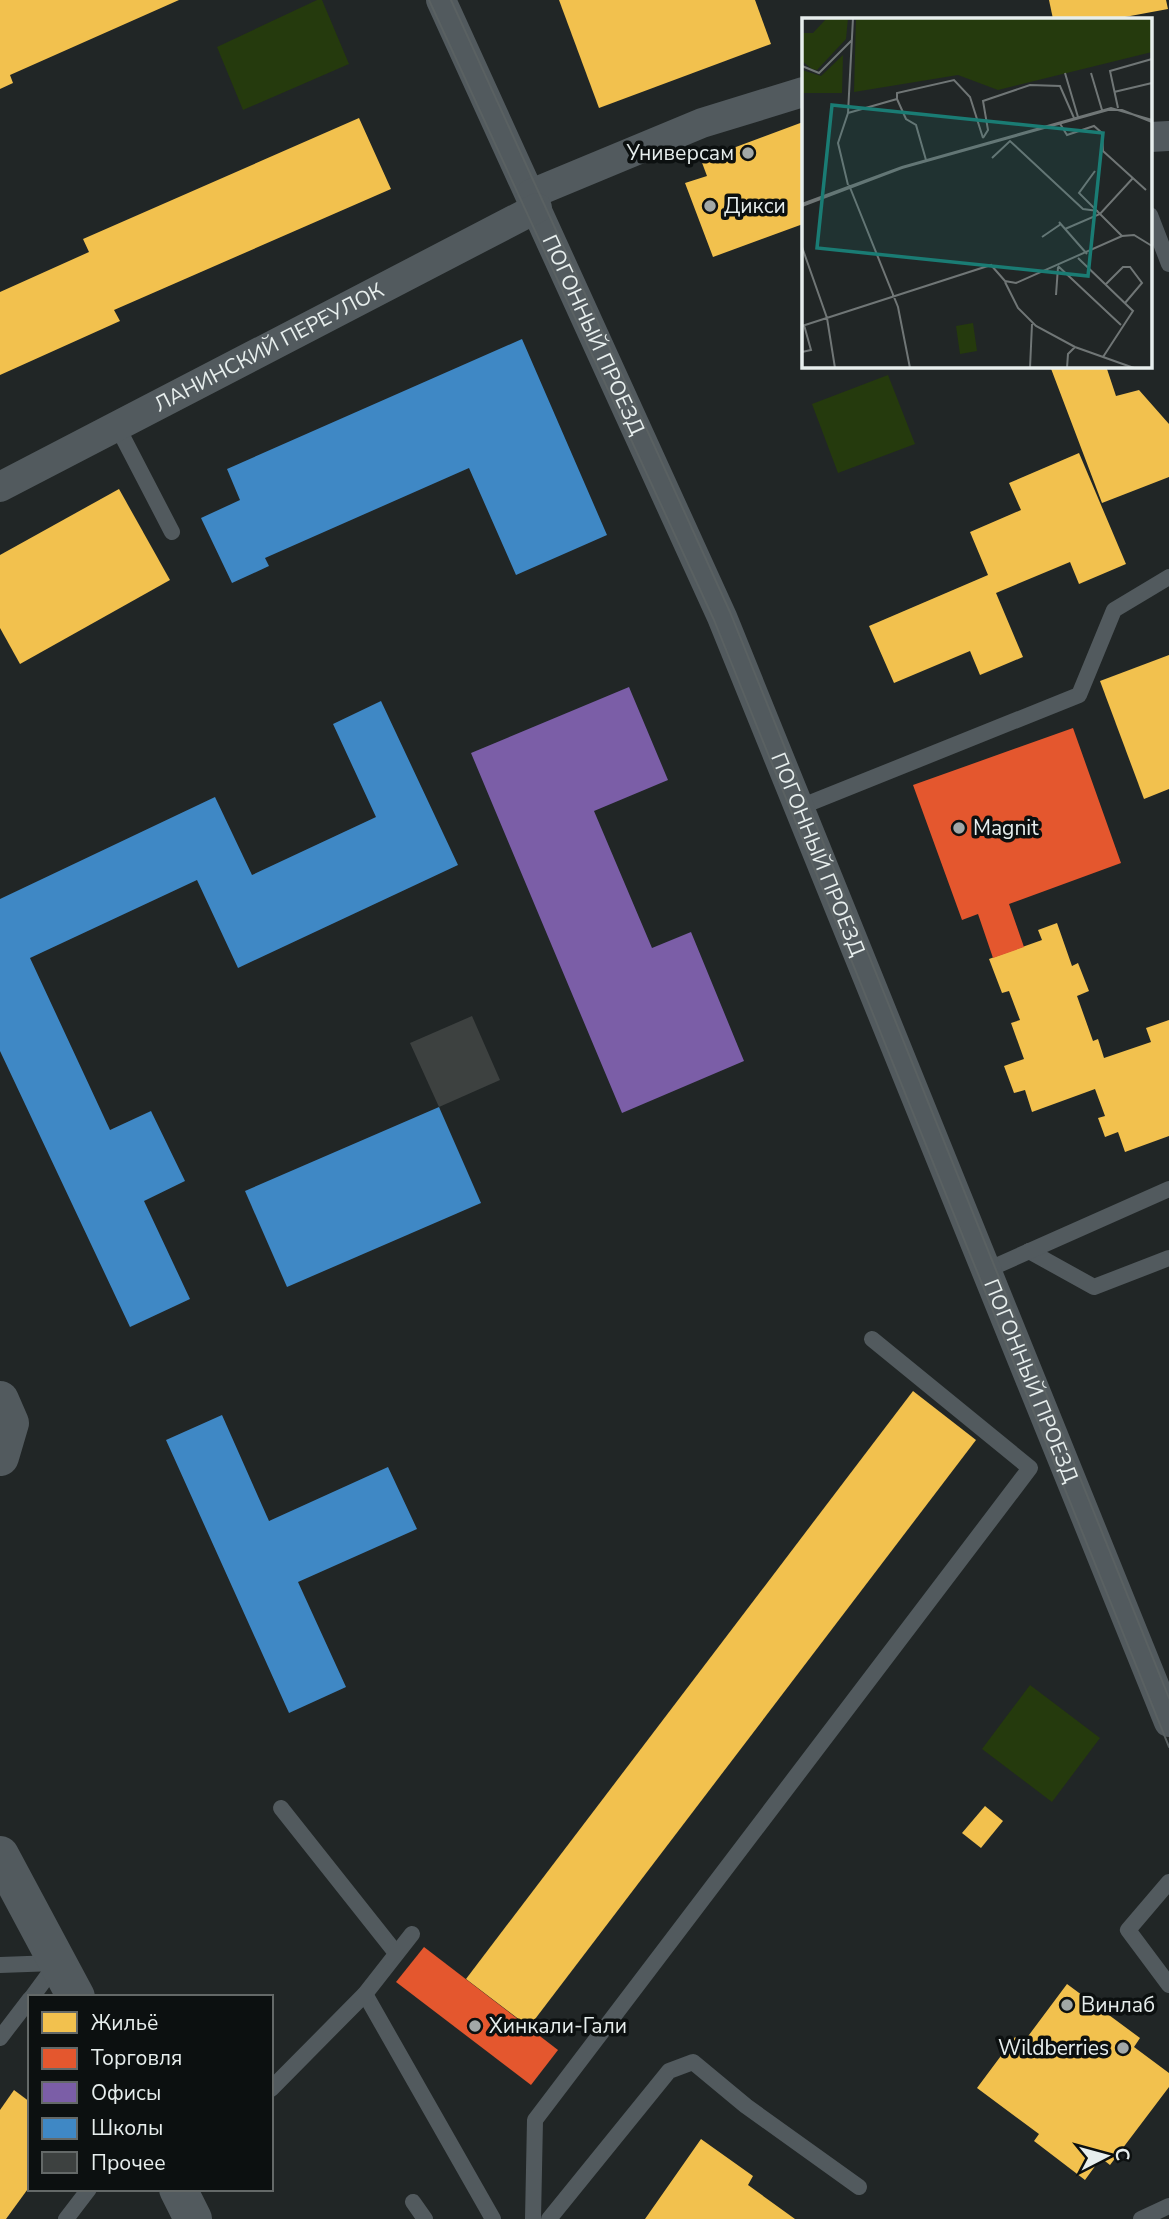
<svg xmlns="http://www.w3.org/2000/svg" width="1169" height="2219" viewBox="0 0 1169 2219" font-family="'Nunito Sans',sans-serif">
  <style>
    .green { fill: #253a0d }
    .homes { fill: #f2c14e }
    .shops { fill: #e4572e }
    .offices { fill: #7b5ea7 }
    .schools { fill: #3f88c5 }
    .building { fill: #3d4140 }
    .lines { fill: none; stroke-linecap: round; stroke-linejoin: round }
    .service { stroke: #525a5e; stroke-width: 16 }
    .minor { stroke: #525a5e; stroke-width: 30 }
    .tertiary { stroke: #525a5e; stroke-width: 38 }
    .tram { stroke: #5a6162; stroke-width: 2 }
    .poi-dot { fill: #a2a8a7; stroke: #0c1010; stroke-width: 2.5 }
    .labels { text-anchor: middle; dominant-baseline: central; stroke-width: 7; stroke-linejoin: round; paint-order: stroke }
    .poi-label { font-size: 21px; fill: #e7eeed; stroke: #0c1010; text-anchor: start }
    .street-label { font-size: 21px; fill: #e7eeed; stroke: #0c1010 }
    .inset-road { fill: none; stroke: #707676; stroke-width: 2 }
    .view { fill: #1a7c74; fill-opacity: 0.15; stroke: #1a7c74; stroke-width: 3.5 }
    .inset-edge { fill: none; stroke: #e7eeed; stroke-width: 3.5 }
  </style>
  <rect width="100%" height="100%" fill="#212626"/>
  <g class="green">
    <polygon points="317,0 322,0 349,64 243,110 217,47"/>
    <polygon points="888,375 915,444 838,473 812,404"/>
    <polygon points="1030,1685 1100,1738 1052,1802 982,1749"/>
  </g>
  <g class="homes">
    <polygon points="0,0 179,0 10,75 13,83 0,89"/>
    <polygon points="559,0 755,0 771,44 599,108"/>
    <polygon points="1049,0 1166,0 1168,9 1114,19 1053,19"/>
    <polygon points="359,118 391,189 114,310 120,321 0,375 0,292 89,252 83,239"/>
    <polygon points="803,122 803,224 713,257 685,183 707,176 701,160"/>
    <polygon points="1050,366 1106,366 1116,396 1139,390 1169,424 1169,477 1102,503"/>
    <polygon points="1079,453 1126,564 1079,584 1070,562 996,593 1023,657 980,675 970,651 894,683 869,626 988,575 970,532 1021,510 1009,483"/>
    <polygon points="119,489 170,580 20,664 0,628 0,555"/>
    <polygon points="1169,655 1169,789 1144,799 1100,681"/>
    <polygon points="1057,923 1072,966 1078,963 1089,991 1077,996 1093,1041 1098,1039 1104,1058 1151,1042 1146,1028 1169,1020 1169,1136 1125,1152 1118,1132 1105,1137 1098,1118 1105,1116 1095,1089 1032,1112 1025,1090 1014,1093 1004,1066 1024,1059 1011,1023 1020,1020 1009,991 1002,993 989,959 1042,940 1038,930"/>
    <polygon points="913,1391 976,1440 529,2027 466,1979"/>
    <polygon points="985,1806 1003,1821 981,1848 962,1833"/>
    <polygon points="1067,1984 1140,2038 1134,2047 1169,2073 1169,2087 1110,2165 1101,2158 1085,2180 1034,2141 1039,2134 977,2088 1015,2037 1023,2043"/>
    <polygon points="14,2090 30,2102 30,2186 6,2219 0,2219 0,2110"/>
    <polygon points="701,2139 753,2176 748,2185 795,2219 645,2219"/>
  </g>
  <g class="shops">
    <polygon points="1073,728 1121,863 1009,904 1024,947 993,958 978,914 962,920 913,785"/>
    <polygon points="424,1947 558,2050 531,2085 396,1982"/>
  </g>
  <polygon class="offices" points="629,687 668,780 594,811 652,948 691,932 744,1061 622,1113 471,753"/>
  <g class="schools">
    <polygon points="522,339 607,535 516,575 469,468 265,558 269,566 232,583 201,518 240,500 227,469"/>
    <polygon points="381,701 458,865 238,968 197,880 30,958 110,1130 151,1111 185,1181 144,1201 190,1299 130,1327 0,1051 0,899 215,797 252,875 376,817 333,724"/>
    <polygon points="439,1107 481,1203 287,1287 245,1191"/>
    <polygon points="222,1415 269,1521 388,1467 417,1529 298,1582 346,1687 289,1713 166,1440"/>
  </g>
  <polygon class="building" points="472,1016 500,1080 439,1107 410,1043"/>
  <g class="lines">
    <g class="service">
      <polyline points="1150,215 1169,264"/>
      <polyline points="117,426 172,532"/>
      <polyline points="800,807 1079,695 1114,610 1169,577"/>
      <polyline points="1029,1251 1094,1287 1169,1258"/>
      <polyline points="987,1270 1169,1189"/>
      <polyline points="281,1808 396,1953"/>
      <polyline points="1169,1882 1128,1930 1169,1985"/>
      <polyline points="0,1965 55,1963"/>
      <polyline points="365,1994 493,2219"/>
      <polyline points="32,1997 57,1963"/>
      <polyline points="0,2038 30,1999"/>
      <polyline points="271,2089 365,1994 412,1934"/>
      <polyline points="413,2202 425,2219"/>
      <polyline points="66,2219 89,2189"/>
      <polyline points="533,2219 535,2120 1030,1468 872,1339"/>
      <polyline points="549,2219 669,2071 693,2062 746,2106 859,2187"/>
      <polyline points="1141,2219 1169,2206"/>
    </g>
    <g class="minor">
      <path id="s1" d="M441,0L722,617L1169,1722"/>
      <polyline points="1150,137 1169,136"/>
      <polyline points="531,194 702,123 803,92"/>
      <path id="s2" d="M0,487L537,208"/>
    </g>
    <g class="tertiary">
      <polyline points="0,1400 10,1423 0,1457"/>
      <polyline points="0,1855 76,1997"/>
      <polyline points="178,2189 193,2219"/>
    </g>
    <g class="tram">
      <polyline points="429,0 714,620 1169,1747"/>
      <polyline points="451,0 730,612 1169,1698"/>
    </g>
  </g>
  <g class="poi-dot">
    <circle cx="748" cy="153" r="7"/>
    <circle cx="710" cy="206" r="7"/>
    <circle cx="959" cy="828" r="7"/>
    <circle cx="1067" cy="2005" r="7"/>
    <circle cx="475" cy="2026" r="7"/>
    <circle cx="1123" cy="2048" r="7"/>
  </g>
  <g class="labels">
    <g class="poi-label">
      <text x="734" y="153" text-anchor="end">Универсам</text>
      <text x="724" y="206">Дикси</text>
      <text x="973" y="828">Magnit</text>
      <text x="1081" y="2005">Винлаб</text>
      <text x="489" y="2026">Хинкали-Гали</text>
      <text x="1109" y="2048" text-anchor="end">Wildberries</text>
    </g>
    <g class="street-label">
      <text stroke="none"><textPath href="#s1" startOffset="368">ПОГОННЫЙ ПРОЕЗД</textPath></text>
      <text stroke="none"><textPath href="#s2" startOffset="303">ЛАНИНСКИЙ ПЕРЕУЛОК</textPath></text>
      <text stroke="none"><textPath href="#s1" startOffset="934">ПОГОННЫЙ ПРОЕЗД</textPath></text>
      <text stroke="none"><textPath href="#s1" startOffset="1502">ПОГОННЫЙ ПРОЕЗД</textPath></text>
    </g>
  </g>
  <g transform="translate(802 18)">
    <rect width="350" height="350" fill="#212626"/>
    <path d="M25,0H46L44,21L15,52L10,51L0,43V15H11ZM54,0H350V34L196,72L156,57L52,74ZM41,37L40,75H0V52L19,58ZM171,305L175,333L158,336L154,308Z" fill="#253a0d"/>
    <path class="inset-road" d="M0,48L17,55L50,22M263,55L276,99M289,55L300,92M312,74L350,65M95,81V75L152,62L168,79L181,120M316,90L308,53L350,41M46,95L95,81L104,101L114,107L124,142M257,104L265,117L292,108L300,115L301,133L344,172M181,120L186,112L181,83L228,67L258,68L272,100M190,140L208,123L281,191L296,193M293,153L277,175L320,218M46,167L36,125L46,95L51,0M47,167L96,289L108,350M0,186L100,149L309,90L350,102M0,188L100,150L306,92H320L350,104M257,204L285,236M263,211L298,196L331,160M240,219L259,206M0,229L25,300L33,350M276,240L331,293L301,339M256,248L319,307M203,264L216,290L234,308L273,329L332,350M304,266L321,249H328L340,265L323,285M254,277L256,249M0,308L189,247L203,263L214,265L320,218L332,217L350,228M0,334L9,332L2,307M228,350L230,306M265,350L266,336L273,329"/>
    <path class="view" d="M30,87L301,115L286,258L15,230Z"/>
    <rect width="350" height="350" class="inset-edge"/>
  </g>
  <rect x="28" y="1995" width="245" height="196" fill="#0c1010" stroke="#646968" stroke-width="2"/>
  <rect x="42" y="2012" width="35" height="21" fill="#f2c14e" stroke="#646968" stroke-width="2"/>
  <text x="91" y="2030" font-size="21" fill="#e7eeed">Жильё</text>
  <rect x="42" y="2048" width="35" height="21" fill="#e4572e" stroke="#646968" stroke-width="2"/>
  <text x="91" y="2065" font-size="21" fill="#e7eeed">Торговля</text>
  <rect x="42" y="2082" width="35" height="21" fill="#7b5ea7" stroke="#646968" stroke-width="2"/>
  <text x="91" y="2100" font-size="21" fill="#e7eeed">Офисы</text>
  <rect x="42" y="2118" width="35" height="21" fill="#3f88c5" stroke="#646968" stroke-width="2"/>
  <text x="91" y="2135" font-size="21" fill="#e7eeed">Школы</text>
  <rect x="42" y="2152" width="35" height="21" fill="#3d4140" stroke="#646968" stroke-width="2"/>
  <text x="91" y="2170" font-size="21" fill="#e7eeed">Прочее</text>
  <g transform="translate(1106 2156) rotate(84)" stroke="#0c1010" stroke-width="5" paint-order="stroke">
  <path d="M0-5L12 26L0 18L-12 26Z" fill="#e7eeed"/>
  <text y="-10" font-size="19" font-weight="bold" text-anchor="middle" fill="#e7eeed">С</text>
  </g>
</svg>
